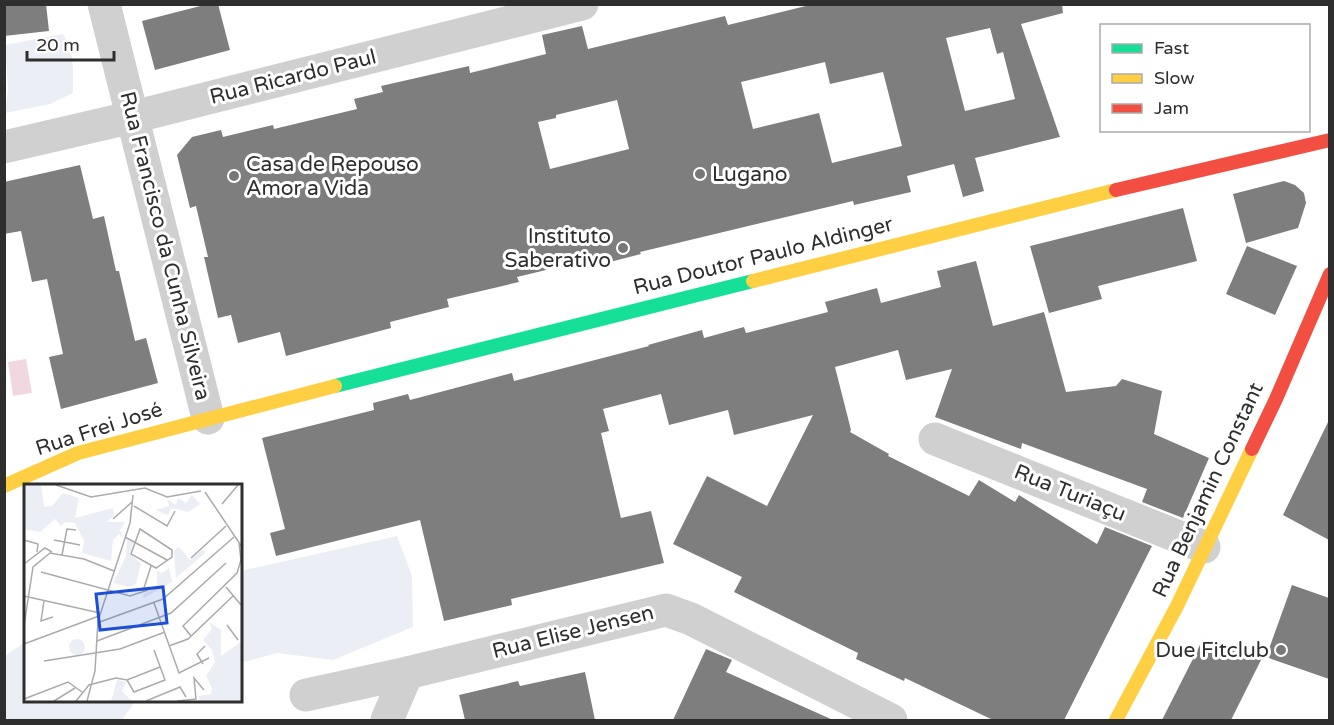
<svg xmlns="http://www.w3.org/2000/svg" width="1334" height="725" viewBox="0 0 1334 725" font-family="'Varela Round',sans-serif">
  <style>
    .green { fill: #eceef5 }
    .water { fill: #f1d8e0 }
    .building { fill: #7e7e7e; fill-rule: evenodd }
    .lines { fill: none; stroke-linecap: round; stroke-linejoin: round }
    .street { stroke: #d0d0d0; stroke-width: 33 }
    .fast { stroke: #16e098; stroke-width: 14 }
    .slow { stroke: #ffcf43; stroke-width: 14 }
    .jam { stroke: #f24e42; stroke-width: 14 }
    .poi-dot { fill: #777; stroke: #fff; stroke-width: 2 }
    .labels { text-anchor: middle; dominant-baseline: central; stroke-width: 6; stroke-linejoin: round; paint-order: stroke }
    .street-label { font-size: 21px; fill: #2e2e2e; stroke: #fff }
    .poi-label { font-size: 21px; fill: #2e2e2e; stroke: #fff; text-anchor: start }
    .inset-road { fill: none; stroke: #ababab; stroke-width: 1.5 }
    .view { fill: #1d4ed8; fill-opacity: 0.15; stroke: #1d4ed8; stroke-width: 3 }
    .inset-edge { fill: none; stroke: #2e2e2e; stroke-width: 3 }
  </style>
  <rect width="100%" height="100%" fill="#fff"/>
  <g class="green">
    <path d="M63,34C75,52 73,72 73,93L50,104L5,113L8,89L5,45Z"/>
    <polygon points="397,536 412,576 413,627 333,660 277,653 240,663 240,571"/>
    <polygon points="25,642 26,700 136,700 122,720 5,720 5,656"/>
  </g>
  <polygon class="water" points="26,359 32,393 13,396 8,362"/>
  <g class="building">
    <polygon points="4,4 46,4 49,31 4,36"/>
    <polygon points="208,4 218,4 230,50 155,70 142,21"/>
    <path d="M814,4H1062L1063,13L1021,24L1060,137L975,158L984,191L963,197L954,164L907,176L911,192L854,205L853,201L640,252L641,254L610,262L608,255L517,277L519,282L447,299L449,307L390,322L391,328L286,356L280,332L238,343L231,315L218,318L204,257H208L196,206L190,208L177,155L192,137L221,130L223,137L273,125L274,129L357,109L354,99L383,92L381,86L469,66L470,73L546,54L542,35L582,26L588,49L725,16L728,25ZM990,28L997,54L1003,52L1015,99L965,111L946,38ZM825,62L830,84L883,72L902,146L832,163L819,113L753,129L741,82ZM617,100L629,149L550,169L538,122L556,118V115Z"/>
    <polygon points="80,165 93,219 104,216 116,271 119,271 135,341 146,338 158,383 61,409 49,357 63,354 47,279 32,282 21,231 4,234 4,182"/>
    <polygon points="1284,181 1295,185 1304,193 1306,203 1298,228 1246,243 1233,194"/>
    <polygon points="1183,208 1197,261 1098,286 1102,299 1049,313 1030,246"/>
    <polygon points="1247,246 1297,266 1275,315 1226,294"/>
    <polygon points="976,261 993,326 1044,312 1066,392 1116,386 1122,379 1162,391 1154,434 1209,458 1183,518 1142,502 1147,489 1022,443 1021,449 935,417 952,369 906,380 898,350 835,367 851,430 850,432 889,454 888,456 969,496 979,480 1015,502 1019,495 1097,544 1105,527 1152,546 1064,720 993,720 905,678 904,681 856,659 858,653 734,592 742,577 673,544 707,476 767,506 813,415 734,435 728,410 669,425 661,394 603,409 609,431 601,433 621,518 651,511 664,563 511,599 512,605 444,621 420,520 276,556 270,533 285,529 262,438 374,410 373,403 408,394 410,400 512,373 514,381 649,346 648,345 702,330 704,338 744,327 746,333 828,312 825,302 877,288 881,303 941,287 937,271"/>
    <polygon points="1329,420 1329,540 1283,515"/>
    <polygon points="1292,585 1329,598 1329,679 1266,657"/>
    <polygon points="1203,639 1262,658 1231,720 1162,720"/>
    <polygon points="706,649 732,660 726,672 833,720 673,720"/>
    <polygon points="585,672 595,720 465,720 459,695 518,681 520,686"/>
  </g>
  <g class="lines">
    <g class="street">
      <polyline points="104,4 208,418"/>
      <polyline points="4,147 133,117 582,4"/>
      <polyline points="935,439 1204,547"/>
      <polyline points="306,695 407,673 666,610 691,619 891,720"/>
      <polyline points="387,720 407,673"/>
    </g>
    <polyline class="fast" points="335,386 753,281"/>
    <g class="slow">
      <polyline points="753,281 1116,190"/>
      <polyline points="4,486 78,453 335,386"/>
      <polyline points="1116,720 1177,606 1252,449"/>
    </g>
    <g class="jam">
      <polyline points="1116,190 1330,140"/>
      <polyline points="1252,449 1276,399 1330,274"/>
    </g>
  </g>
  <g class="poi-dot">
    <circle cx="700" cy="174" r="6"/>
    <circle cx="234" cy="176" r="6"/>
    <circle cx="623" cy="248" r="6"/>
    <circle cx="1281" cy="650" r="6"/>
  </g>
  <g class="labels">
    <g class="street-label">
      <text transform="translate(293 77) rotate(-14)">Rua Ricardo Paul</text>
      <text transform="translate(165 246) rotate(76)">Rua Francisco da Cunha Silveira</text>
      <text transform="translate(763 256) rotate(-14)">Rua Doutor Paulo Aldinger</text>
      <text transform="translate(99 429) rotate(-18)">Rua Frei José</text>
      <text transform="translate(1208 490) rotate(-65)">Rua Benjamin Constant</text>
      <text transform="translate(1070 493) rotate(22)">Rua Turiaçu</text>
      <text transform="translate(573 632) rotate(-14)">Rua Elise Jensen</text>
    </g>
    <g class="poi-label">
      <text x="246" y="164">Casa de Repouso<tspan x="246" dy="24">Amor a Vida</tspan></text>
      <text x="712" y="174">Lugano</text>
      <text x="611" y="236" text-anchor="end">Instituto<tspan x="611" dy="24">Saberativo</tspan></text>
      <text x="1269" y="650" text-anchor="end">Due Fitclub</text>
    </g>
  </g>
  <g transform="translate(24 484)">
    <rect width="218" height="218" fill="#fff"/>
    <path d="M0,1H17L20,23L28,22L39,9L55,14L51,34L89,24L90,32L82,38H101L96,46L99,53L95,50L89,56L87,77L58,69L60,57L51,39L41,38L37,42L31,35L16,48L0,45ZM168,11L176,20L164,28L147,24L144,31L131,26L145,22L143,15L152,21L154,14L162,19ZM103,56L109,58L106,70L117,79L112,100L105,103L89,99L102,72ZM155,63L166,76L179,65L181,69L152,94L150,67ZM145,84L148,98L120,114L119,110L133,103V87L138,89ZM185,138L197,146V172L217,158V217H175V212L187,210L188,204L182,192L191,178L188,166L179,156L188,145ZM45 163a8 8 0 1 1 16 0a8 8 0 1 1-16 0ZM93,196L102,198L98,207L108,217H87Z" fill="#eceef5"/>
    <path class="inset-road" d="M32,1L67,13L121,4L143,13L177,7M181,8L218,63M198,20L214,1M110,22L143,42L151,27M89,35L108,18M116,45L148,66V73L132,84L107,70ZM101,53L143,76M0,56L14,60L13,68M30,56L56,61M38,71L43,45L52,46M167,74L202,42M0,80L21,64L28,68M17,88L106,112L124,106M202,103L217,121M119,107L127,82M0,112L76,129M20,117L17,137L29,133M130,119L155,189L185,174M73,139L139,115L210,53M203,141L214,156M0,142L9,83L26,69L60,75L90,87M167,152L159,142L213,89L217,76L215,59M73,157L147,129L202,79M0,160L75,132M145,162L164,155L209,112M20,177L96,165L141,148M179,180L173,170L181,162M103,196L110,208L141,196L130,166M0,215L44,198L58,208M30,217L51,204M52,217L65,201L92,194L103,196L136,183M63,217L71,187L74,137L106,39L109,11M122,217L156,203L162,213M153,217L172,215L170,194L180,206"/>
    <path class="view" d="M139,103L143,139L76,146L72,110Z"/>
    <rect width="218" height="218" class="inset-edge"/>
  </g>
  <rect width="1334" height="725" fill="none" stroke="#2e2e2e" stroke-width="12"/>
  <rect x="1100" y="24" width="210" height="108" fill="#ffffff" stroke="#ababab" stroke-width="1.5"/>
  <rect x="1112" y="44" width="30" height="9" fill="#16e098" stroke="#ababab" stroke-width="1.5"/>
  <text x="1154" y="54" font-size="18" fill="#2e2e2e">Fast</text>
  <rect x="1112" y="74" width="30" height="9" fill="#ffcf43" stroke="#ababab" stroke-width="1.5"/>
  <text x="1154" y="84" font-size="18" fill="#2e2e2e">Slow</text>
  <rect x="1112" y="104" width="30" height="9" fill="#f24e42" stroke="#ababab" stroke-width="1.5"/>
  <text x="1154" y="114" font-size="18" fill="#2e2e2e">Jam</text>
  <path d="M27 51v9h87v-9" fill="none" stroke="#2e2e2e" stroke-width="3"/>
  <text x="36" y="51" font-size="18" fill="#2e2e2e" stroke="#ffffff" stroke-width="4.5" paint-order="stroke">20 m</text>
</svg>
